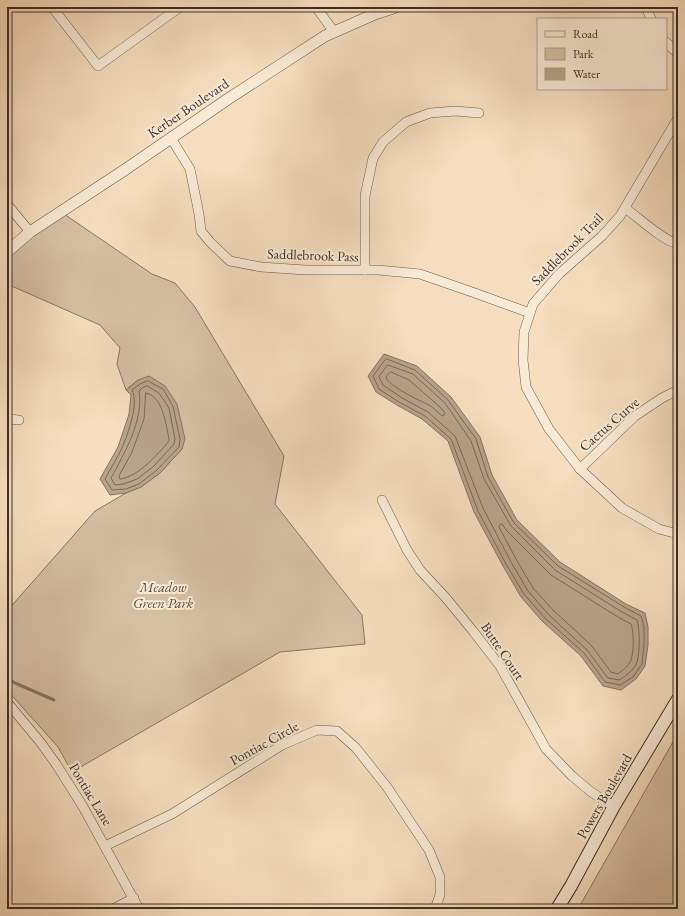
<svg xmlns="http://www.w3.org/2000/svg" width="685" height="916" viewBox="0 0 685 916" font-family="'EB Garamond',serif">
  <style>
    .green { fill: #d6c0a4; stroke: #897864 }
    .water { fill: #b7a28a; stroke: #867462 }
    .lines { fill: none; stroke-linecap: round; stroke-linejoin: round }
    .shore { stroke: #7a6858; stroke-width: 1 }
    .stream { stroke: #867462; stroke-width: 3 }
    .minor-casing { stroke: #6a5b4b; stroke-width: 10 }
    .tertiary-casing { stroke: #6a5b4b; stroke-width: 12 }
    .secondary-casing { stroke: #3c2f25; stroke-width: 14 }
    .minor { stroke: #f9ead5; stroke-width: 9 }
    .tertiary { stroke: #f9ead5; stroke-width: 11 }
    .secondary { stroke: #f9ead5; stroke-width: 12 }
    .labels { text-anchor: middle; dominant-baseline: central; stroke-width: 4; stroke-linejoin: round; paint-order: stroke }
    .street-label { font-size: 14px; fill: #3c2f25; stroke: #f9ead5 }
    .park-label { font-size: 14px; font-style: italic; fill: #5b4c3e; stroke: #f9ead5 }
  </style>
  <rect width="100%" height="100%" fill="#f6debe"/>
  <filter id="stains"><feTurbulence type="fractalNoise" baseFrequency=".005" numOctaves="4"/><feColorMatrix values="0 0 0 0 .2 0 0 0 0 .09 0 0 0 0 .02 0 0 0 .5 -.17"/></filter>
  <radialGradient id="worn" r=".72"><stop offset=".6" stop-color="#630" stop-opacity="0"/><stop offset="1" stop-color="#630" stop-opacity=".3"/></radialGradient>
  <g class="green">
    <polygon points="61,212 152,274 175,283 195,307 284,456 275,504 362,615 365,644 280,652 72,772 58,747 7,690 7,611 95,511 126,493 141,487 160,473 182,449 138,380 126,390 117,364 120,348 100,325 7,284 7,252"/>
    <polygon points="678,733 678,909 578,909"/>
  </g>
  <g class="water">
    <polygon points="384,354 417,366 451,397 480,437 492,475 517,520 560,562 626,604 645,613 648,627 648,645 645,666 636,679 621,690 603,686 581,656 542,621 521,597 503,566 474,512 448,441 422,419 397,405 376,392 368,376"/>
    <polygon points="149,376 165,386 177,404 185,439 182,449 160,473 141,487 126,493 110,495 100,479 118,447 129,414 131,395 126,390 138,380"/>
  </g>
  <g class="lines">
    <g class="shore">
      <polygon points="387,359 415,370 448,400 476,439 488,477 514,523 558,566 624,607 641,616 644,627 644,644 642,664 633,677 620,685 605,682 584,653 545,618 524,594 506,564 478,511 451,439 425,416 399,402 379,389 373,376 385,360"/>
      <path d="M388,365L413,374L445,403L471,441L484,479L511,526L555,570L622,612L637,620C640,630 640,651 637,662C634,670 626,676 619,680L608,678L587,650L549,615L528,591L511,562L483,508L455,436L428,412L402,398L383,385L379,377Z"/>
      <path d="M391,372L409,380L440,407L445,413L444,415L442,416C438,412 434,408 429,405C419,400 389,387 386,377L389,373Z"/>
      <path d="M148,381L163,389L173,406L180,439L179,447L157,470L139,484L126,489L112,490L105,479C110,469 117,459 122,448C128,433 139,405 132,390L140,384Z"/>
      <path d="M147,386L159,393L169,408L175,439L174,444L154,466L137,479L124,484L115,485L111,478C124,454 144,420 139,391L142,388Z"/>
      <path d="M146,393C163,396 166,425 169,439V441C158,454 138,477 120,479L119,476L132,452L144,419Z"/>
      <path d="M502,524L507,531L551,575L618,617L631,624C634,632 634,651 631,660C629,666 623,670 618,674L611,672L591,645L553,610L533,588L516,559L499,527L500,525Z"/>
    </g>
    <polyline class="stream" points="7,678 15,683 54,700"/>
    <defs>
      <g id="minor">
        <polyline points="52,7 98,66 180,7"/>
        <polyline points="316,7 334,32"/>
        <polyline points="646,7 651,19"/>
        <polyline points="666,42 678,54"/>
        <polyline points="678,118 620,216 602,236 559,274 533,304 524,332 523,360 526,387 549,429 580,469 622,508 659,529 678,534"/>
        <polyline points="171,138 190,169 199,214 201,231 210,242 230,261 261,267 306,270 378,270 420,274 472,292 530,313"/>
        <polyline points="7,204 30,232"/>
        <path d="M625,208C638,217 663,241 678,244"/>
        <polyline points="365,270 365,196 373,158 383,142 406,122 430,113 455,111 479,113"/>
        <polyline points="7,419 19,420"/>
        <polyline points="580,469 635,416 662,398 678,390"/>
        <polyline points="382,500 407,550 420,570 446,598 473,631 500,666 546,749 572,776 590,791 603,800 614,806"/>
        <polyline points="7,702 41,743 56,764 82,805 139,909"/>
        <polyline points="105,846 172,814 282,745 317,730 337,731 356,748 387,787 429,850 440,877 440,895 435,909"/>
        <polyline points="113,909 134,898"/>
      </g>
      <polyline id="tertiary" points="7,252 30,232 123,171 228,99 325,36 375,14 396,7"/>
      <polyline id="secondary" points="557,909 571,886 614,806 678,699"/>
    </defs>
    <use href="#minor" class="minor-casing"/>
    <use href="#tertiary" class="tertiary-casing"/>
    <use href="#secondary" class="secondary-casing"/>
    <use href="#minor" class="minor"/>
    <use href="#tertiary" class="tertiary"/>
    <use href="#secondary" class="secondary"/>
  </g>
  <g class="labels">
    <g class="street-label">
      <text transform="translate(188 108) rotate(-34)">Kerber Boulevard</text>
      <text transform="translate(567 249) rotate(-45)">Saddlebrook Trail</text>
      <text transform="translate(313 255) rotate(2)">Saddlebrook Pass</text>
      <text transform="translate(609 424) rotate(-41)">Cactus Curve</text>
      <text transform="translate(503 651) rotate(56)">Butte Court</text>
      <text transform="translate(264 743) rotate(-29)">Pontiac Circle</text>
      <text transform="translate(91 794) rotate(59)">Pontiac Lane</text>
      <text transform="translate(604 796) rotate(-60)">Powers Boulevard</text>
    </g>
    <g class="park-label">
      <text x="163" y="587">Meadow<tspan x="163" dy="16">Green Park</tspan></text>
    </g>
  </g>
  <rect width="685" height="916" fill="none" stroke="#f6debe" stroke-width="24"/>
  <rect x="8" y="8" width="669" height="900" fill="none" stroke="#3c2f25" stroke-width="2"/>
  <rect x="12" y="12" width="661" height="892" fill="none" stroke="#3c2f25"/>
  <rect x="537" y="18" width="130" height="72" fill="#f9ead5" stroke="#ad9f8f"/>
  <rect x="545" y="31" width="20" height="6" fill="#f9ead5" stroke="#ad9f8f"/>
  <text x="573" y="38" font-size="12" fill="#3c2f25">Road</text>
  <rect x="545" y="48" width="20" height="12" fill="#d6c0a4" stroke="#ad9f8f"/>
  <text x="573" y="58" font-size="12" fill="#3c2f25">Park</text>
  <rect x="545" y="68" width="20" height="12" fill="#b7a28a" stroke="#ad9f8f"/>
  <text x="573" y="78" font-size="12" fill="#3c2f25">Water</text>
  <rect width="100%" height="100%" filter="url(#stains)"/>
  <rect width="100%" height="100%" fill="url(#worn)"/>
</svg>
